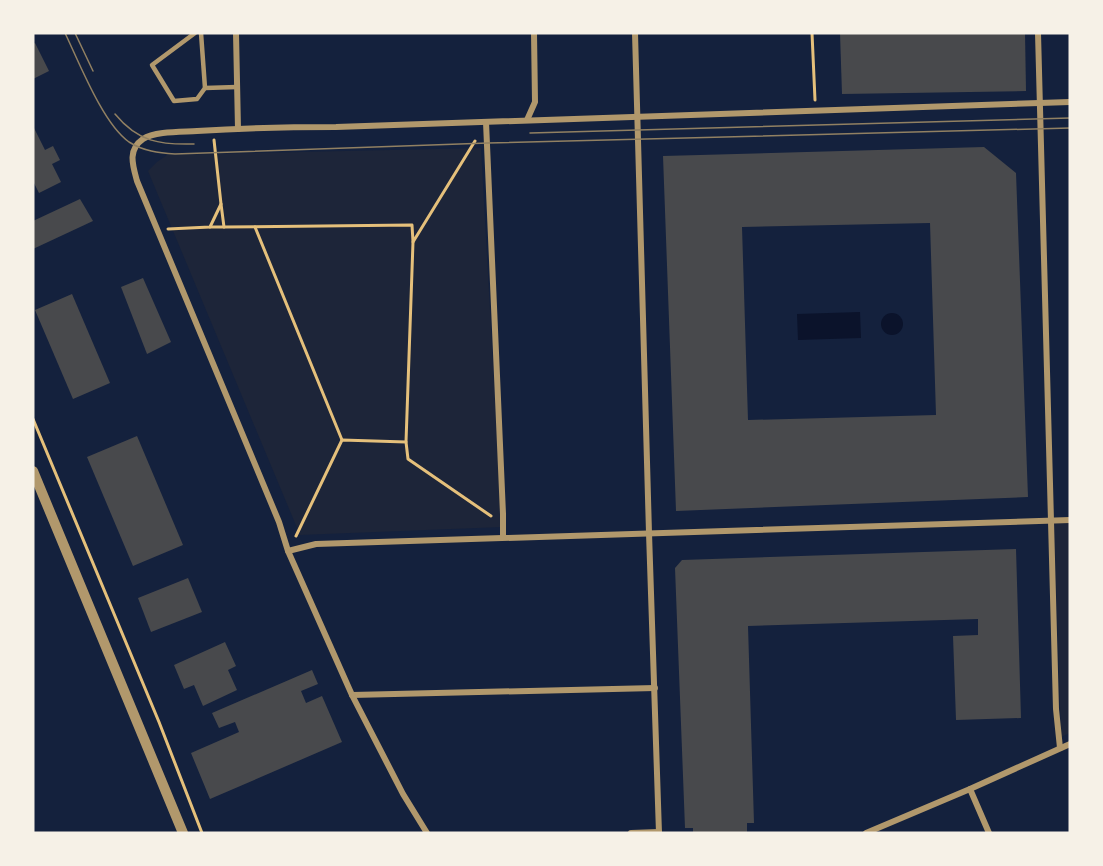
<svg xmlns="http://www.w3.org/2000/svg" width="1103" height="866" viewBox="0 0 1103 866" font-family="'Space Grotesk',sans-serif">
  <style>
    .green { fill: #1d2539 }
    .water { fill: #0b132b }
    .building { fill: #48494c; fill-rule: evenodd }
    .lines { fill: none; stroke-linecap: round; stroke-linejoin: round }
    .path { stroke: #e5c07b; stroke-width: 3 }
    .service { stroke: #b1986c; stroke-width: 4.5 }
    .minor { stroke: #b1986c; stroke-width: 6 }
    .tertiary { stroke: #b1986c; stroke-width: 10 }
    .tram { stroke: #918062; stroke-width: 1.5 }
  </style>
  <rect width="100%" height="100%" fill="#14213d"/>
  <g class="green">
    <polygon points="481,148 502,527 300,535 148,171 157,162 167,155"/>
    <polygon points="1054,523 1070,523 1070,733 1061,737"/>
  </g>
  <g class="water">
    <polygon points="860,312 861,338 798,340 797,314"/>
    <circle cx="892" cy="324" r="11"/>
  </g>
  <g class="building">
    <polygon points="840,33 1025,33 1026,91 842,94"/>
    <polygon points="35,43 49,71 33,79 33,44"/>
    <polygon points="33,126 45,150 53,146 60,160 52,164 61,182 39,193 33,181"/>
    <path d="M984,147L1016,173L1028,497L676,511L663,156ZM930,223L936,415L748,420L742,227Z"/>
    <polygon points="80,199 93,221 33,249 33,221"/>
    <polygon points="143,278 171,342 147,354 121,287"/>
    <polygon points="72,294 110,383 73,399 35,310"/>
    <polygon points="137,436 183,545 133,566 87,457"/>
    <polygon points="1016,549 1021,718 956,720 953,636 978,635 978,619 748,626 754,823 747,823 747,833 693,833 693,828 685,828 675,568 682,560"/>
    <polygon points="188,578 202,612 151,632 138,598"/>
    <polygon points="225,642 236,666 228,670 237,690 203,706 194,685 184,689 174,665"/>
    <polygon points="312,670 318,684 301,691 306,703 322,696 342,742 210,799 191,753 239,732 235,722 219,728 212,713"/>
  </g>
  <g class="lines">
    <g class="path">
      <polyline points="812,33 815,100"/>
      <polyline points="221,204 224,227 412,225 413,242 475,141"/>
      <polyline points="210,227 224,227"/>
      <polyline points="255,227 342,440"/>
      <polyline points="168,229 210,227 221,204 214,140"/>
      <polyline points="33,419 159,722 202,833"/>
      <polyline points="406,442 413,242"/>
      <polyline points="296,536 342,440 406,442 408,459 491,516"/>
    </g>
    <g class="service">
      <polyline points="195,33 152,65 174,101 197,99 205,88 201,33"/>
      <polyline points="205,88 237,87"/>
    </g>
    <g class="minor">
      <polyline points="236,33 238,129"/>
      <polyline points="635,33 649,533 659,833"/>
      <polyline points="1038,33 1056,709 1060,748"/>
      <polyline points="527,120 535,102 534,33"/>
      <polyline points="486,122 503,514 503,537"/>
      <polyline points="288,551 316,544 1070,520"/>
      <polyline points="352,695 655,688"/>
      <polyline points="970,789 989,833"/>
      <path d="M427,833L403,794L352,695L288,551L279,522L137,181C133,166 127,150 143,139C155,131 182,132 197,131C244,128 290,127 336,127L1070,102"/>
      <polyline points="631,833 659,832"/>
      <polyline points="866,833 970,789 1070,744"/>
    </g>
    <polyline class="tertiary" points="33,471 183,833"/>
    <g class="tram">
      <path d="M65,33C79,62 103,124 129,142C143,151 159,153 175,154L488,143L1070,128"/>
      <polyline points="75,33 93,71"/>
      <path d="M115,114C138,142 160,145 194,144"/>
      <polyline points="530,133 1070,118"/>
    </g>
  </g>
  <rect width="1103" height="866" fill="none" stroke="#f6f1e7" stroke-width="69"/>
</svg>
